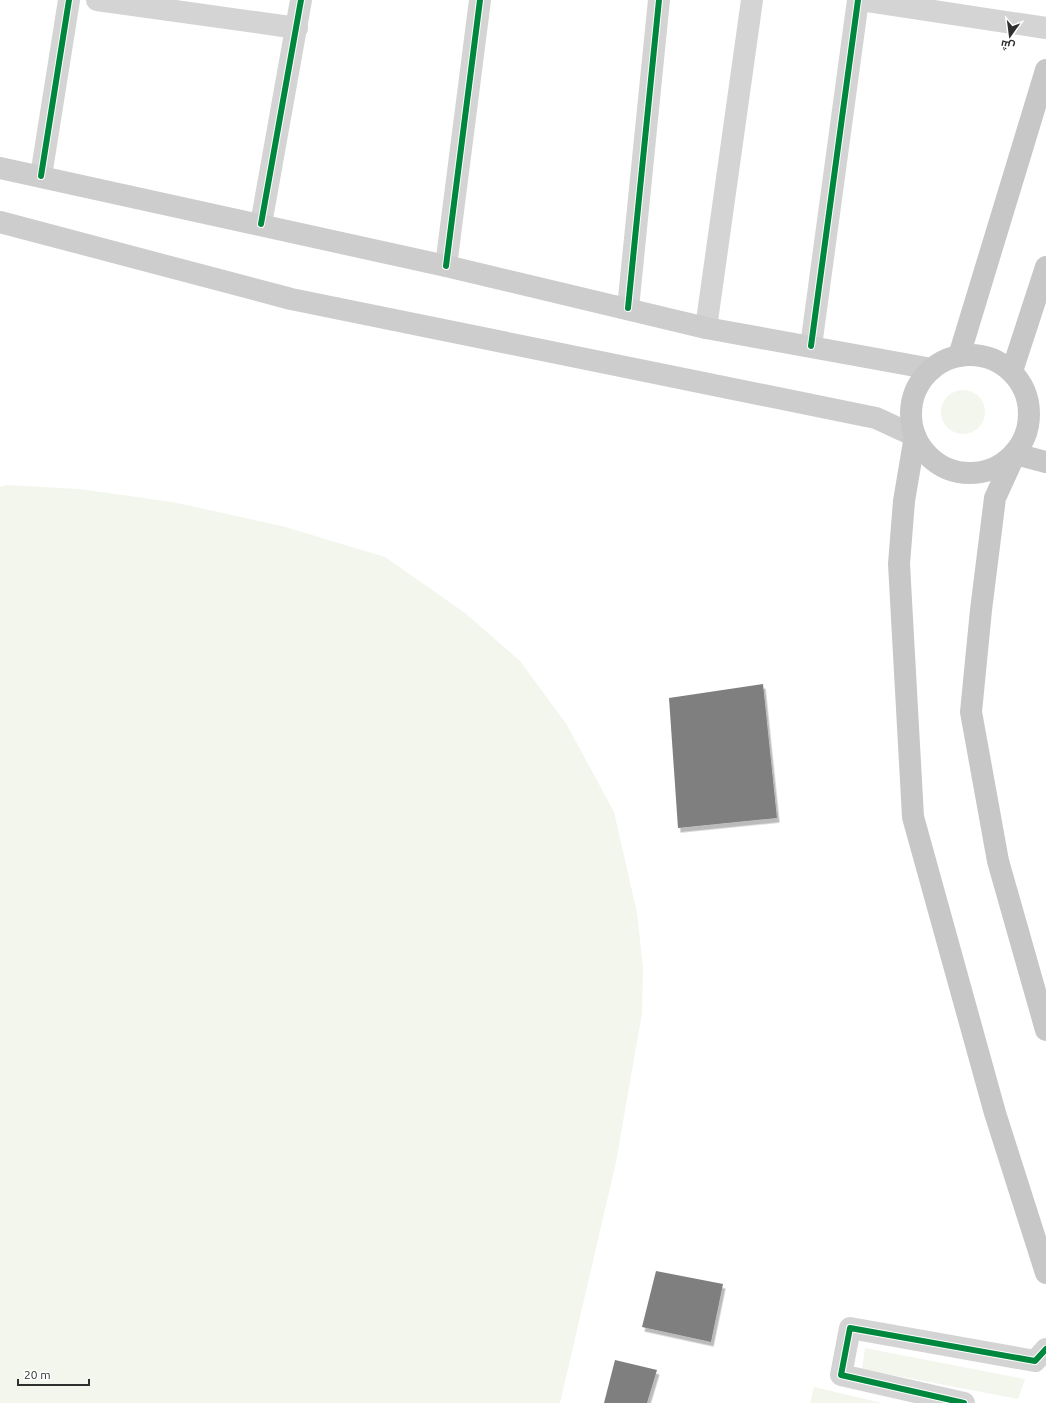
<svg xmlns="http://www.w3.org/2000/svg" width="1046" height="1403" viewBox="0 0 1046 1403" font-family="Ubuntu,Cairo,sans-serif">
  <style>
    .green { fill: #f2f6ec }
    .building { fill: #7f7f7f; filter: url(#shadow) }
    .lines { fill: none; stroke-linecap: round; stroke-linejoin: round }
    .street { stroke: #d4d4d4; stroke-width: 22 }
    .secondary { stroke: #cdcdcd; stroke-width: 22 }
    .primary { stroke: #c7c7c7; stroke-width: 22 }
    .cycleway-casing { stroke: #fff; stroke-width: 8 }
    .cycleway { stroke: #00873e; stroke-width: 6 }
  </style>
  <defs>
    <filter id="shadow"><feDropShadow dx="2.5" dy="4.5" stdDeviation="0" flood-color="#0004"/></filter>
  </defs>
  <rect width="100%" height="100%" fill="#fff"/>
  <g class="green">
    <circle cx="963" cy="412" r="22"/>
    <polygon points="6,485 79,489 172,502 282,526 385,557 465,613 520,661 567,725 614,812 637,913 643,968 642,1013 616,1162 560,1403 0,1403 0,487"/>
    <polygon points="865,1348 1025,1379 1018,1399 862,1369"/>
    <polygon points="814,1387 882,1403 810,1403"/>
  </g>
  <g class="building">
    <polygon points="763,684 777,818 678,828 669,698"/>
    <polygon points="656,1271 723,1284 711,1342 642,1327"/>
    <polygon points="615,1360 657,1370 647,1403 604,1403"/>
  </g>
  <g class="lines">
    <g class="street">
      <polyline points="97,0 297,28"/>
      <polyline points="861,0 1046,28"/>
      <polyline points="41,176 69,0"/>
      <polyline points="261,224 301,0"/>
      <polyline points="446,266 480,0"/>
      <polyline points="628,308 659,0"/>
      <polyline points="706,328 752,0"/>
      <polyline points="811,346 858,0"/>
      <polyline points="964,1403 841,1375 850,1328 1035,1361 1046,1349"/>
    </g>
    <g class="secondary">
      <polyline points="0,168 446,266 706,328 932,369"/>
      <polyline points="0,222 291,299 876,418 915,436"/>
    </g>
    <g class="primary">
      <circle cx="970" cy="414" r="59"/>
      <polyline points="959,356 1046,70"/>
      <polyline points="1012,371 1046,267"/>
      <polyline points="915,436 904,501 899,564 913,817 995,1113 1046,1273"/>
      <polyline points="1046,462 1015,454 995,498 981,610 971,712 998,861 1046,1030"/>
    </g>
    <defs>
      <g id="cycleway">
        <polyline points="41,176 69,0"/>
        <polyline points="261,224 301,0"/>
        <polyline points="446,266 480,0"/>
        <polyline points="628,308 659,0"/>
        <polyline points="811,346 858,0"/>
        <polyline points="964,1403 841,1375 850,1328 1035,1361 1046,1349"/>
      </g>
    </defs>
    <use href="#cycleway" class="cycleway-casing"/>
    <use href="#cycleway" class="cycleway"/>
  </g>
  <g transform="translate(1010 36) rotate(194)" stroke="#ffffff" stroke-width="3" paint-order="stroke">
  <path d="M0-3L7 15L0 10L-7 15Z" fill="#2f2f2f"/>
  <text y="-6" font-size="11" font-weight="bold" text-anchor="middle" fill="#2f2f2f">ش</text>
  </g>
  <path d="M18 1379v6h71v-6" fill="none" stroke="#2f2f2f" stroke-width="2"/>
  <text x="24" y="1379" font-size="12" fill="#2f2f2f" stroke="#ffffff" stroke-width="3" paint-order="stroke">20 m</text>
</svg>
